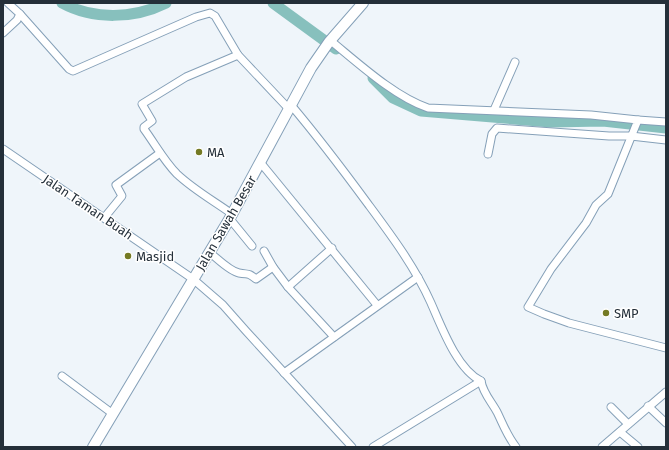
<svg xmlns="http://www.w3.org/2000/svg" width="669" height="450" viewBox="0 0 669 450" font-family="'Fira Sans',sans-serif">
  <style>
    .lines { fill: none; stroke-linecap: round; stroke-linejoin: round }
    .river { stroke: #87c0bd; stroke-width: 11 }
    .minor-casing { stroke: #85a0b8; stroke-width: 9 }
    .secondary-casing { stroke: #85a0b8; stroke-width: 12 }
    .minor { stroke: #fff; stroke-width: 7 }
    .secondary { stroke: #fff; stroke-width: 10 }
    .poi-dot { fill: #747a23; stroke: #fff; stroke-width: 1.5 }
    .labels { text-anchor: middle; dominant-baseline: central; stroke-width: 3; stroke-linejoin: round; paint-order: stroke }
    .poi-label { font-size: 13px; fill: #242f39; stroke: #fff; text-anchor: start }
    .street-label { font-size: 13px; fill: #242f39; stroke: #fff }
  </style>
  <rect width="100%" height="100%" fill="#eff5fa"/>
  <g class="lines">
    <g class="river">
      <path d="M62,3C93,20 134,19 166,3"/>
      <polyline points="273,3 336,49"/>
      <polyline points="373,78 393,98 421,111 551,122 603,121 666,128"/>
    </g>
    <defs>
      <g id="minor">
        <polyline points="20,14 69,69 73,71 196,17 210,13 215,16 238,55 289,109"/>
        <polyline points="3,33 17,20 20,14 8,3"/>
        <path d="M331,41C358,63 395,97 428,108L591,115L638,120L608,194L596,205L586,223L551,269L528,307L544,314L569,323L666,348"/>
        <path d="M291,105C318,137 343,170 368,204C391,235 415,267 431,303C442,328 457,369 481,381C483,393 491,401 497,412C503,424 507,436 516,447"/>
        <polyline points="494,110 515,62"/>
        <polyline points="638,120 666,122"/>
        <polyline points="3,149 193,279 223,305 246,331 352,447"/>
        <polyline points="488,154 492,134 497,128 609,136 631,136 666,140"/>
        <polyline points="260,162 377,305"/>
        <path d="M232,214C214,201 194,190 177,174C164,161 155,144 144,129V127L152,121L142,104L186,77L238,55"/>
        <polyline points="104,218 122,196 116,185 160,153"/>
        <polyline points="230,219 252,246"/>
        <polyline points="264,251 273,267"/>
        <path d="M209,252C217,258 229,271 239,273C249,275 247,272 256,279L273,267L288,287L334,337"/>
        <polyline points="288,287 332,248"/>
        <polyline points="284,373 418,277"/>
        <polyline points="62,376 113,414"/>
        <polyline points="648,406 666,423"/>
        <polyline points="611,407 628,424"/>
        <polyline points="620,432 638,447"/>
        <polyline points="373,447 481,381"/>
        <polyline points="602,447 666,392"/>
      </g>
      <polyline id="secondary" points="93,447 230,218 311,68 329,42 363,3"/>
    </defs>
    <use href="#minor" class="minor-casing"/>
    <use href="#secondary" class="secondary-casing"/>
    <use href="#minor" class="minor"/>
    <use href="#secondary" class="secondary"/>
  </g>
  <g class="poi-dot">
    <circle cx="199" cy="152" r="4"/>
    <circle cx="128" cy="256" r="4"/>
    <circle cx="606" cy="313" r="4"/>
  </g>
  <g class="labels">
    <g class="poi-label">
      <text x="207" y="152">MA</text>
      <text x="136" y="256">Masjid</text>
      <text x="614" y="313">SMP</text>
    </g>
    <g class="street-label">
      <text transform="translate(88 207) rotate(34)">Jalan Taman Buah</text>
      <text transform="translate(226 223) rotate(-60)">Jalan Sawah Besar</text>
    </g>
  </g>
  <rect width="669" height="450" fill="none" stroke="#242f39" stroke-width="8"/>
</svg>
